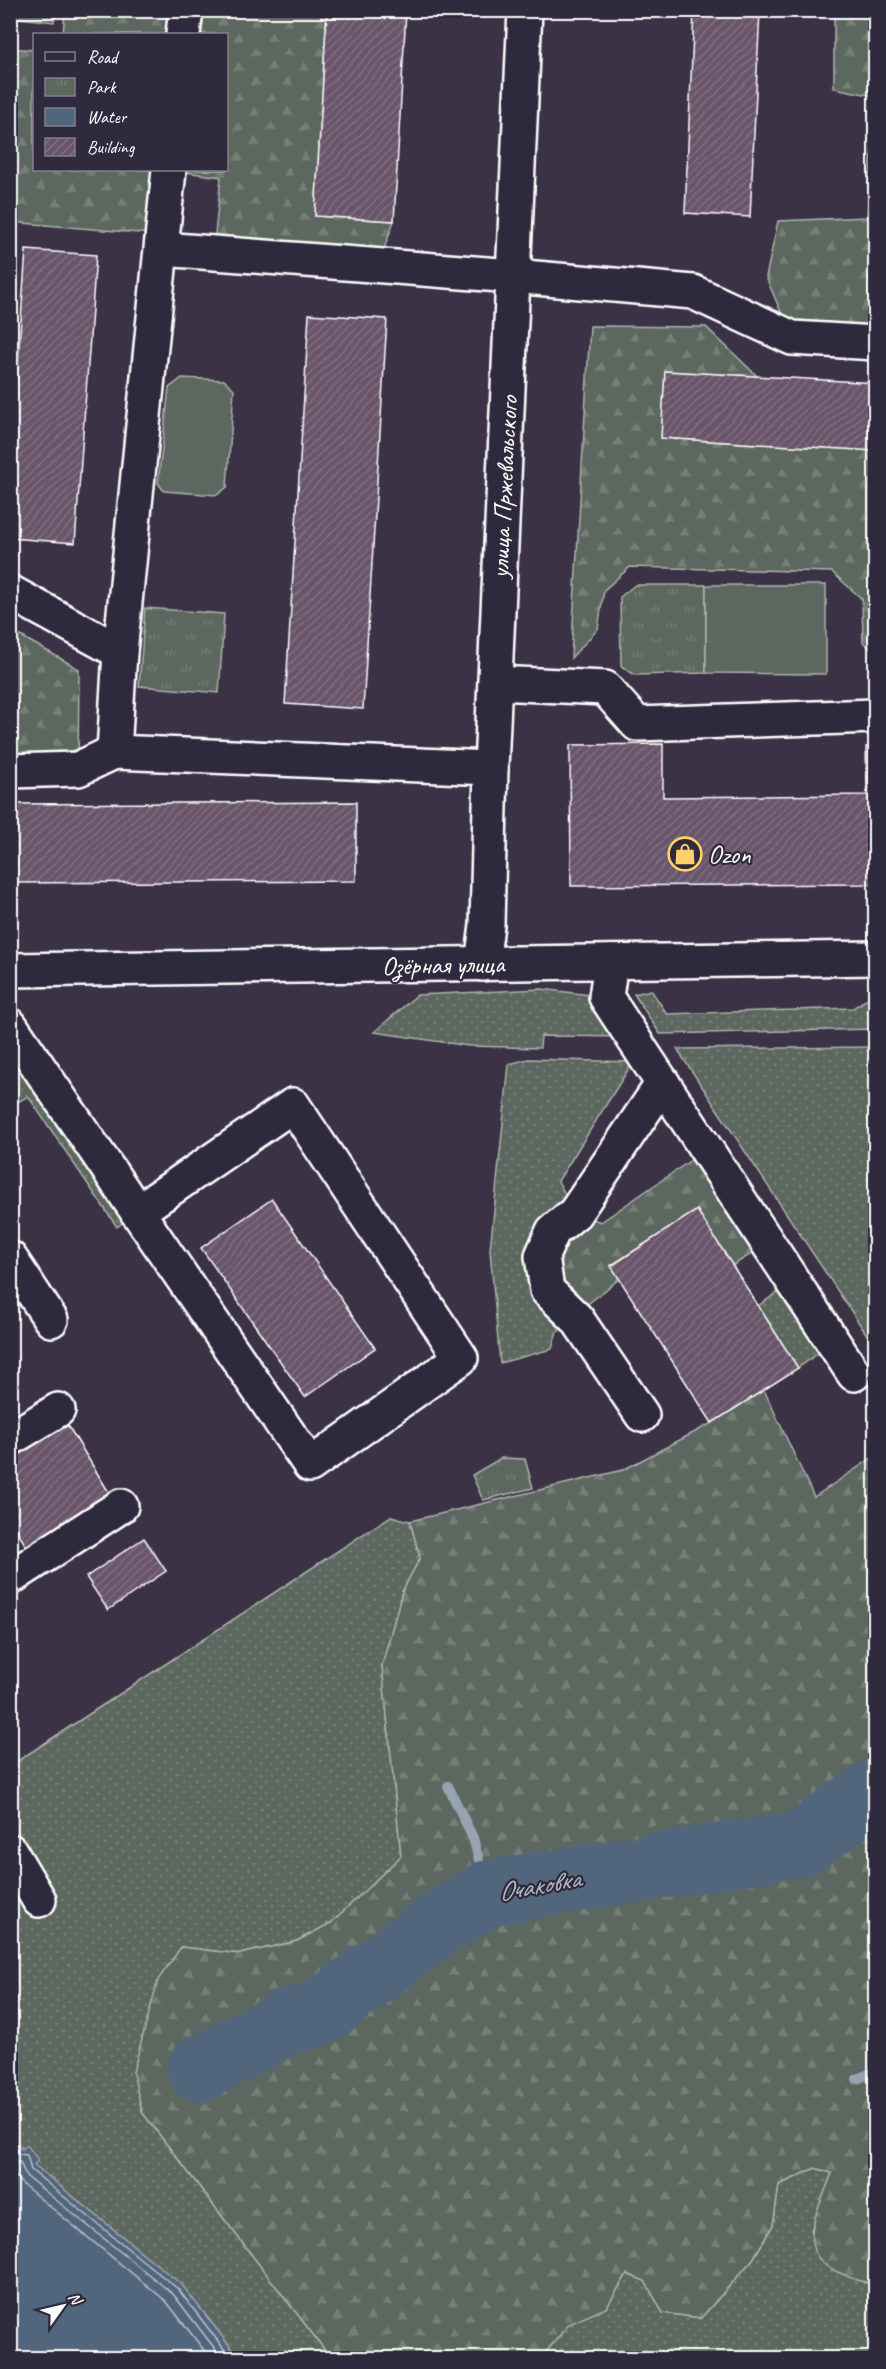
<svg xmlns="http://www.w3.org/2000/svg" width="886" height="2369" viewBox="0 0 886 2369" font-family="Caveat,sans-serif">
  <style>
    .grass { fill: url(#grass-dots); stroke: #adb4ae; stroke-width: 1.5 }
    .forest { fill: url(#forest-firs); stroke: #adb4ae; stroke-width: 1.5 }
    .park { fill: url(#park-tufts); stroke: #adb4ae; stroke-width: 1.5 }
    .pitch { fill: #5b685e; stroke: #adb4ae; stroke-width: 1.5 }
    .water { fill: #51667d; stroke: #97a3b1; stroke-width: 1.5 }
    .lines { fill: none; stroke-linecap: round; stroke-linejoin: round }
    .shore { stroke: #b9c2cb; stroke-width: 1.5 }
    .stream { stroke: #97a3b1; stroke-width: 10 }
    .river { stroke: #51667d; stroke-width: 66 }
    .building { fill: url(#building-hatch); stroke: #fff; stroke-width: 1.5 }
    .minor-casing { stroke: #fff; stroke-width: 38 }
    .minor { stroke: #2f2a3d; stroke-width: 33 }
    .labels { text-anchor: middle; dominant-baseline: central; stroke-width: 4.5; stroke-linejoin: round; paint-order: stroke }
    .street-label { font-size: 26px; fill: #fff; stroke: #2f2a3d }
    .poi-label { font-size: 26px; fill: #fff; stroke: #2f2a3d; text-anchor: start }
    .water-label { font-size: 27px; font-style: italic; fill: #b1bac4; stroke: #2f2a3d }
  </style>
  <defs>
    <pattern id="grass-dots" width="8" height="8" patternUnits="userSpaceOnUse" patternTransform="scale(1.5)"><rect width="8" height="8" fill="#5b685e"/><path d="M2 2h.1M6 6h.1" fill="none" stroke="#747f76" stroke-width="1.8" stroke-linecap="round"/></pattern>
    <pattern id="forest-firs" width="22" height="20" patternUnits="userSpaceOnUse" patternTransform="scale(1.5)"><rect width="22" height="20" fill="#5b685e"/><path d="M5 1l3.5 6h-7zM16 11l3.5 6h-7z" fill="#747f76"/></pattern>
    <pattern id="park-tufts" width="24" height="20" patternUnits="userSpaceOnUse" patternTransform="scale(1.5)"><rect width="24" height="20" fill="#5b685e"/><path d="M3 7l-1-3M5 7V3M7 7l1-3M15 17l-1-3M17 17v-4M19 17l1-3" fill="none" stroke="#747f76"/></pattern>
    <pattern id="building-hatch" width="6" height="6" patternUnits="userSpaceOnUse" patternTransform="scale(1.5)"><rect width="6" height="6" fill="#69546b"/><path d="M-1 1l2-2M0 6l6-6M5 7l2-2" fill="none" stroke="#806e81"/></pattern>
  </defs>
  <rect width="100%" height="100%" fill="#3b3246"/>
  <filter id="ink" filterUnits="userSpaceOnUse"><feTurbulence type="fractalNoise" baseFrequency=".0167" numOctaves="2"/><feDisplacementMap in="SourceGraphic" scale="12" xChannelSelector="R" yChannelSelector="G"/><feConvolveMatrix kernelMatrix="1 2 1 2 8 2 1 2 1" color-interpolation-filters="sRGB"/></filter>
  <g filter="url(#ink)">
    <g class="grass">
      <polygon points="542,989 606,997 633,1037 541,1036 540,1048 469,1046 374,1032 417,995"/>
      <polygon points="651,990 667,1014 853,1008 867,999 871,990 875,991 875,1029 660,1034 634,994"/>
      <polygon points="875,1047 876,1047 875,1347 677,1049"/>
      <polygon points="10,1049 125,1221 117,1227 28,1096 11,1106"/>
      <polygon points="528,1059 633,1062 558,1181 575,1213 577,1319 557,1332 552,1349 500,1363 490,1250 509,1064"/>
      <polygon points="780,1291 820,1352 798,1368 758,1306"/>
      <polygon points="391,1516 410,1521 420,1558 402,1592 382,1666 401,1856 331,1923 297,1941 240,1954 181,1947 142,2112 331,2358 239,2358 182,2285 33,2164 27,2145 22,2149 17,2144 11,2149 10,1766"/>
      <polygon points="815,2168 832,2173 811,2230 864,2283 875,2282 875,2358 541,2358 569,2324 606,2307 627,2274 645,2281 663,2313 701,2318 753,2259 773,2225 779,2185"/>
    </g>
    <g class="forest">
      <polygon points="65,11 327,11 315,216 394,221 378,266 213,253 221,177 170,170 162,235 11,222 10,48 34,50 34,170 226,170 226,34 63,34"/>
      <polygon points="834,11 875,11 875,96 834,88"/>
      <polygon points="875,104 875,343 792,338 766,277 778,221 867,217"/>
      <polygon points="590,326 706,327 757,376 665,371 662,438 875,451 875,653 863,642 862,599 832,572 630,567 604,590 598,629 571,658"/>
      <polygon points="10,630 79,669 78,769 11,771"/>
      <polygon points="694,1158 753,1253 732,1266 697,1211 611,1265 619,1279 584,1307 562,1283 558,1262 559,1245 584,1216 601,1222"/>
      <path d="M764,1390L814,1497L875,1456V2282C862,2284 852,2278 840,2273C790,2253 819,2210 832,2173L815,2168L779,2185L773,2225L753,2259L701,2318L663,2313L645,2281L627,2274L606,2308L569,2324L541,2358H331L142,2112L133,2072L158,1980L181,1947L240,1954L297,1941L331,1923L401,1856L382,1666L402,1592L420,1558L410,1521L623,1470L712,1423Z"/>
    </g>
    <g class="park">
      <polygon points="635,585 706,585 706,673 635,675 621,666 620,597"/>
      <polygon points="145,608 224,614 219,693 139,686"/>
      <polygon points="501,1458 525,1459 533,1488 483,1500 472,1475"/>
    </g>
    <g class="pitch">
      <polygon points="11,10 56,11 54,22 11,17"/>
      <polygon points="182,378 224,380 234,389 227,487 217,495 164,491 158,483 169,388"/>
      <polygon points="706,585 826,585 826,674 706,673"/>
    </g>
    <polygon class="water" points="17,2144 22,2149 27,2145 38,2160 34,2165 182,2285 239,2358 11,2358 10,2149"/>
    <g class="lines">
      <g class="shore">
        <polyline points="10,2153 27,2155 31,2170 178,2289 231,2358"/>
        <polyline points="10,2161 20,2162 26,2176 173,2294 222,2358"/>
        <polyline points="10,2170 21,2183 166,2301 210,2358"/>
      </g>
      <g class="stream">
        <polyline points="448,1786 473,1838 488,1893"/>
        <polyline points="857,2079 876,2071"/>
      </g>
      <polyline class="river" points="200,2069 285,2023 322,2012 434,1927 488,1893 802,1843 876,1791"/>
    </g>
    <g class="building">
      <polygon points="327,10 406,10 394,221 315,216"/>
      <polygon points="694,10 760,10 750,217 685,213"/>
      <polygon points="26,250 96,255 75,543 10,538 10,471"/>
      <polygon points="309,314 387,319 363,709 285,704"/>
      <polygon points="665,371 876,383 876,451 661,438"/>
      <polygon points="663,744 663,797 867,795 866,747 876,747 876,884 571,886 570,745"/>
      <polygon points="356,802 356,881 10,883 10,804"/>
      <polygon points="272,1199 375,1348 305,1397 201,1248"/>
      <polygon points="697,1210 798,1368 712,1423 611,1266"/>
      <polygon points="64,1419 110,1494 26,1546 10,1519 10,1452"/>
      <polygon points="144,1538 166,1571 108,1610 86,1577"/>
    </g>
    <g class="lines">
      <defs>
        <g id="minor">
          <polyline points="183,34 186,10"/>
          <polyline points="162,249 513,276 693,292 792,338 876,343"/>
          <polyline points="10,592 120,652 114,752 491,768"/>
          <polyline points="120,652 169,170"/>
          <polyline points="495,683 605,688 637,724 876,716"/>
          <polyline points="10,771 78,769 114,752"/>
          <polyline points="611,962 606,997 854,1374"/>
          <polyline points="482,964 487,925 491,768 525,10"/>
          <polyline points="10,970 876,958"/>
          <polyline points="10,1025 310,1465 461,1358 293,1105 137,1212"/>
          <polyline points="10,1258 51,1320"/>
          <polyline points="642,1415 577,1319 547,1290 542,1256 553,1231 575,1213 663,1083"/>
          <polyline points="10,1439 58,1410"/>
          <polyline points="10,1578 121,1506"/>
          <polyline points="10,1851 39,1900"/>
        </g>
      </defs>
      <use href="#minor" class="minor-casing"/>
      <use href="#minor" class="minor"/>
    </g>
  </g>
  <defs>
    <symbol id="shop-ring" viewBox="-11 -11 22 22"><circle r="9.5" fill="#2f2a3d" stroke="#ffd166" stroke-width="1.5"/><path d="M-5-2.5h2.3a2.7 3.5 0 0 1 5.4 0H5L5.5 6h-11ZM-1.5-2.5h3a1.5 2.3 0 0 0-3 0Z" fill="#ffd166"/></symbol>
  </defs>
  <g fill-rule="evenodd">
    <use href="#shop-ring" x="666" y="835" width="38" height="38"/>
  </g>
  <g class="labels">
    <g class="street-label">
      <text transform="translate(504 487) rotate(-87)">улица Пржевальского</text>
      <text transform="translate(443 965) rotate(-1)">Озёрная улица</text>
    </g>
    <g class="poi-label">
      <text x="708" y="854">Ozon</text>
    </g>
    <g class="water-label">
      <text transform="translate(539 1885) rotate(-10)">Очаковка</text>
    </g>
  </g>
  <rect width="886" height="2369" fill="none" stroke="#2f2a3d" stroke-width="36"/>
  <rect x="18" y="18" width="850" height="2333" fill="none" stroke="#fff" stroke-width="2" filter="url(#ink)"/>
  <rect x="33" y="33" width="195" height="138" fill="#2f2a3d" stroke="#827f8b" stroke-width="1.5"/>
  <rect x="45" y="52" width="30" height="9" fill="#2f2a3d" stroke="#827f8b" stroke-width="1.5"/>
  <text x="87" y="63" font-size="18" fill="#ffffff">Road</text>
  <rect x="45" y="78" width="30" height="18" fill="url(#park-tufts)" stroke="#827f8b" stroke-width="1.5"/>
  <text x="87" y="93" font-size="18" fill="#ffffff">Park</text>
  <rect x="45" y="108" width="30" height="18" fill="#51667d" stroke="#827f8b" stroke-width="1.5"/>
  <text x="87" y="123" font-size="18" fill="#ffffff">Water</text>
  <rect x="45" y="138" width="30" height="18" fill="url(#building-hatch)" stroke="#827f8b" stroke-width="1.5"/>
  <text x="87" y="153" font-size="18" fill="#ffffff">Building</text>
  <g transform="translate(63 2306) rotate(56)" stroke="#2f2a3d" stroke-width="4.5" paint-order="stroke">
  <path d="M0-4.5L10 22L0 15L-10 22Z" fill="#ffffff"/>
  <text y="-9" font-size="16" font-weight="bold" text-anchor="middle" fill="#ffffff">N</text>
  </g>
</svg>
